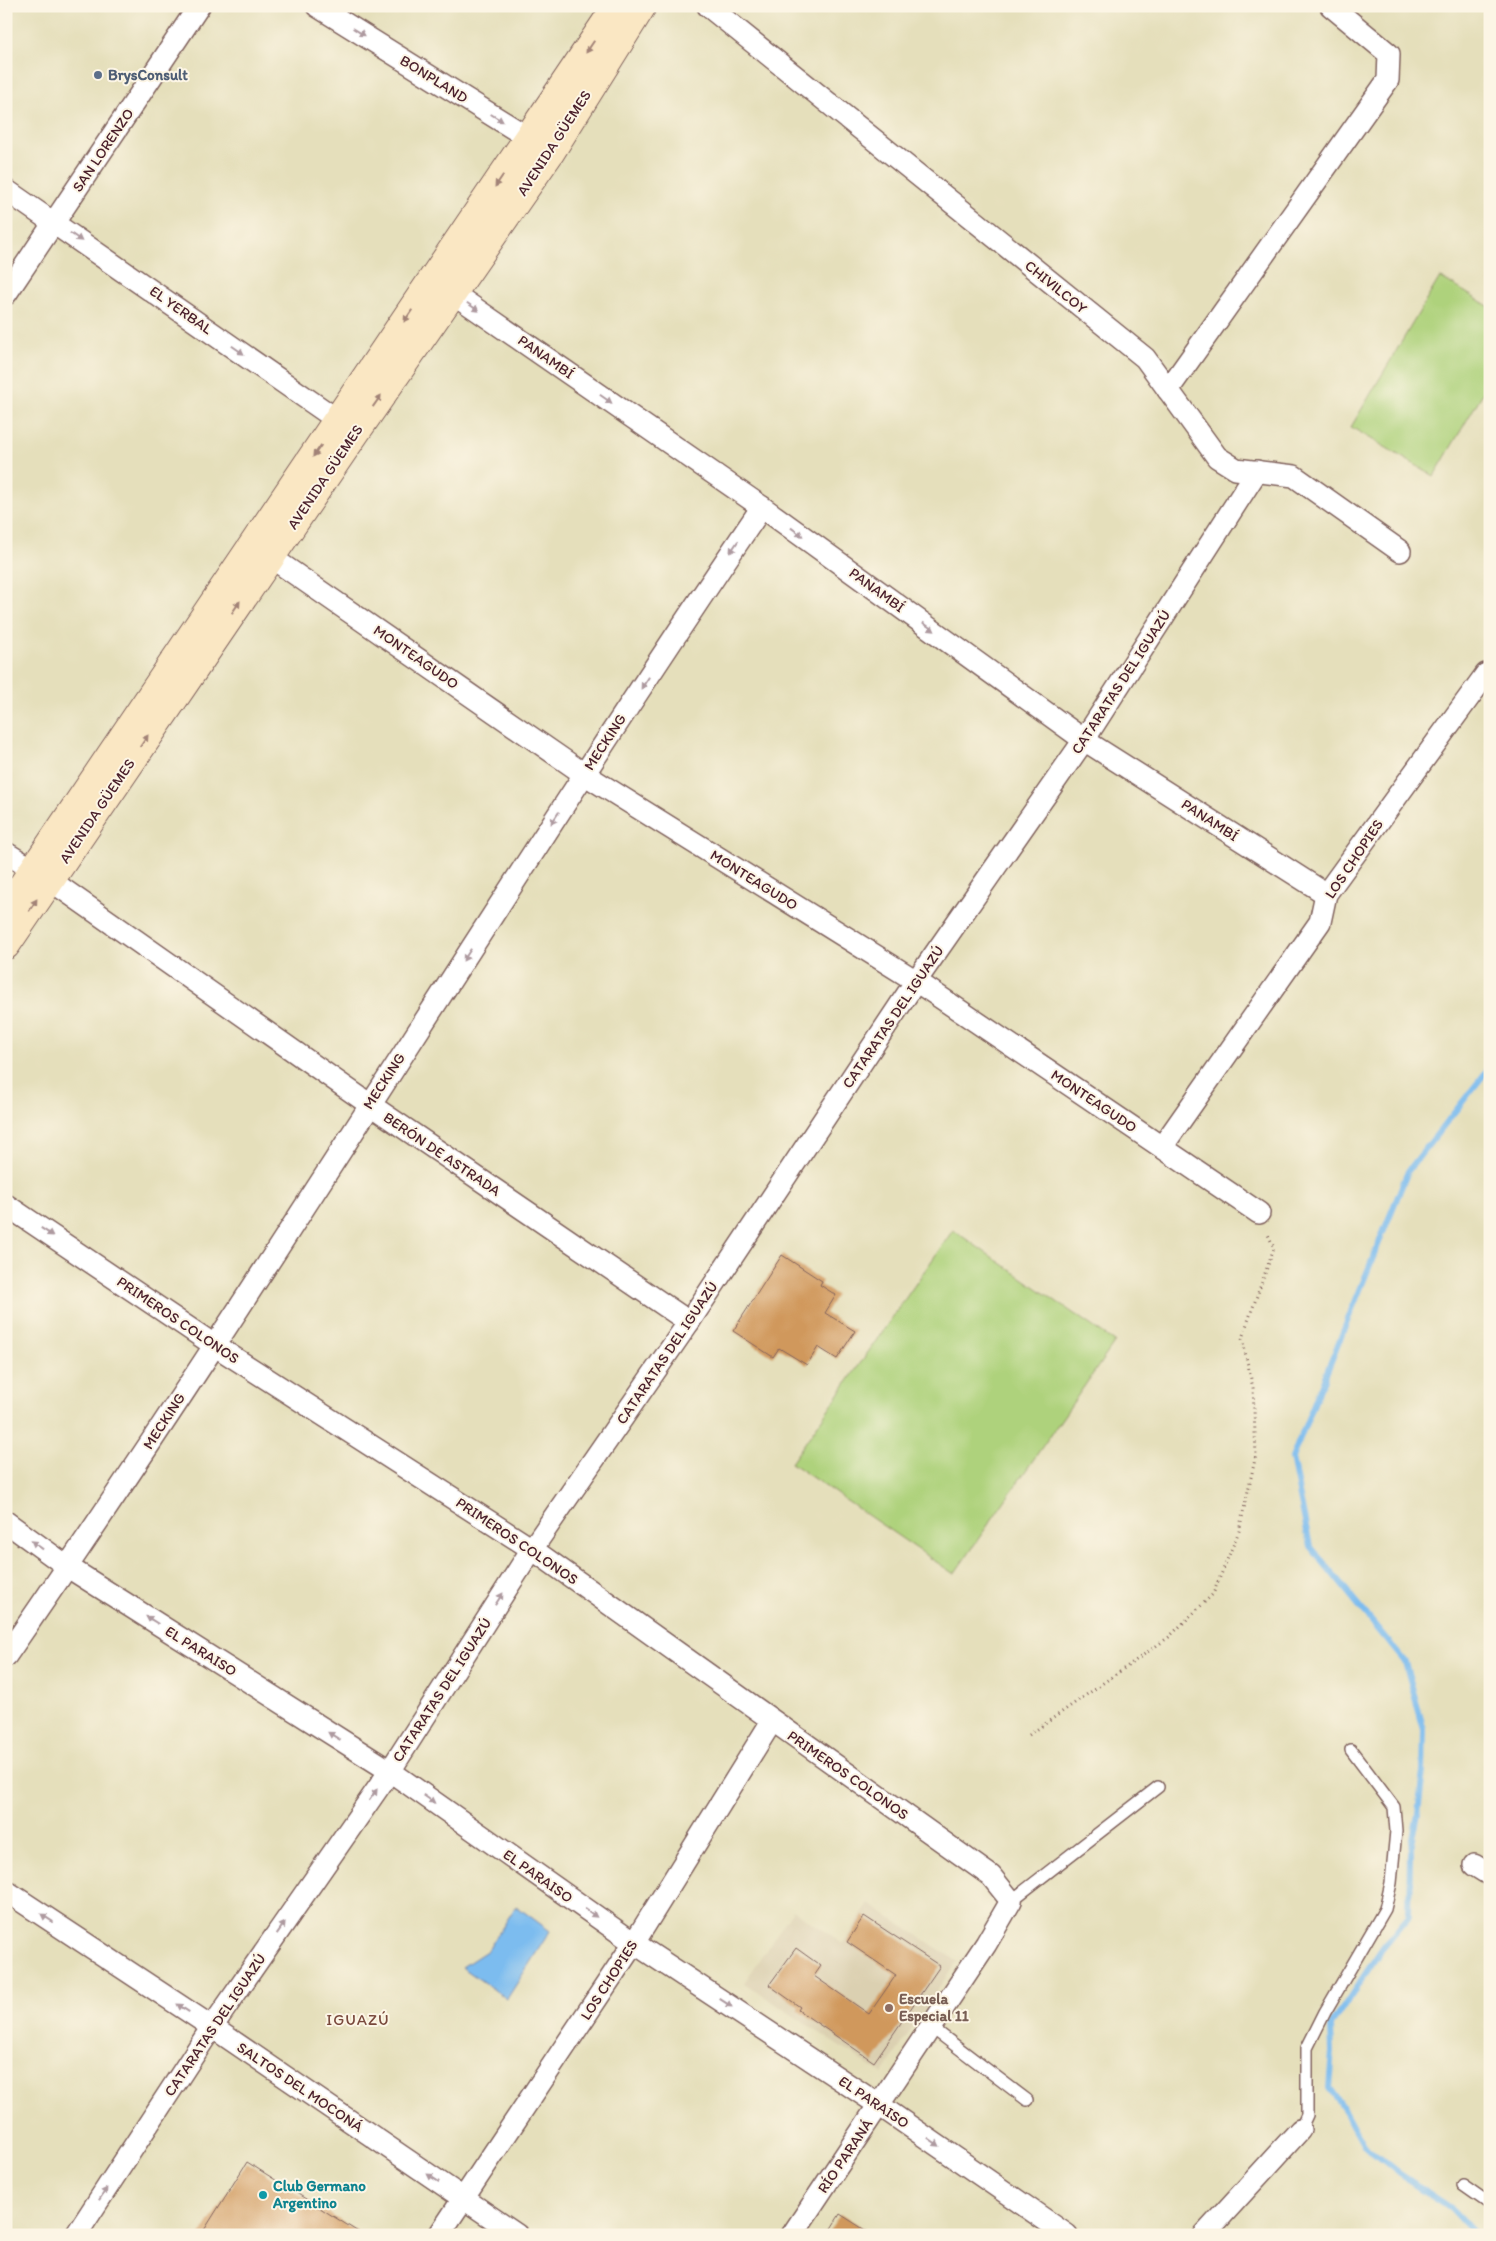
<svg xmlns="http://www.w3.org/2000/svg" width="1496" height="2241" viewBox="0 0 1496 2241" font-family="Itim,sans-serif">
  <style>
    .built { fill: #dbd0b1 }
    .green { fill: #aed27b; stroke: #7c7853 }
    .water { fill: #7bbcef; stroke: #626e8d }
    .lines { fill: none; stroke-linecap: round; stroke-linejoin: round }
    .stream { stroke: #7bbcef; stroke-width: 6 }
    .building { fill: #d0985c }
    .lane-casing { stroke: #80625d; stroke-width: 14 }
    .street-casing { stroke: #80625d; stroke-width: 24 }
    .secondary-casing { stroke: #80625d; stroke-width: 30 }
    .path { stroke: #80625d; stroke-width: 3; stroke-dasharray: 1 4; stroke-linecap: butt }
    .lane { stroke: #fff; stroke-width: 11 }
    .street { stroke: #fff; stroke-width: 21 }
    .secondary { stroke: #fae7c3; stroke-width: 28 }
    .oneway { fill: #ae9aa0 }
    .oneway2 { fill: #a28377 }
    .service-dot { fill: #5c6f8a; stroke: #fcf5e5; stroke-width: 2 }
    .education-dot { fill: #8d6e63; stroke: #fcf5e5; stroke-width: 2 }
    .culture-dot { fill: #0f9aa8; stroke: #fcf5e5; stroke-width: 2 }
    .labels { text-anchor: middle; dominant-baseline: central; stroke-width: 4; stroke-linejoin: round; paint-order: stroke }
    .service-label { font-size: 15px; font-weight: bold; fill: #4e5e75; stroke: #fcf5e5; text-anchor: start }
    .street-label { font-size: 15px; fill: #4a1f2b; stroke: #fcf5e5 }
    .education-label { font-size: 15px; font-weight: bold; fill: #785e54; stroke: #fcf5e5; text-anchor: start }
    .culture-label { font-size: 15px; font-weight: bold; fill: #0d838f; stroke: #fcf5e5; text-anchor: start }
    .neighbourhood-label { font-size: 16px; letter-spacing: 1px; fill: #79493c; stroke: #fcf5e5 }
  </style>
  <rect width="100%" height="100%" fill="#fcf5e5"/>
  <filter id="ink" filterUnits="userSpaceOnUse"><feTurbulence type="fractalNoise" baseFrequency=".02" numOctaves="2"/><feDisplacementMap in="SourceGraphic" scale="10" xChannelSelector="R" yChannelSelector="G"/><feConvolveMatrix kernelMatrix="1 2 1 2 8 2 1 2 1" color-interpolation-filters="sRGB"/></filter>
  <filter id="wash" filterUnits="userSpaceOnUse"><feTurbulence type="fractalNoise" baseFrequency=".0096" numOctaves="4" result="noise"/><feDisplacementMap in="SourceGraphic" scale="20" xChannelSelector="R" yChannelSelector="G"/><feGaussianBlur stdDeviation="1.12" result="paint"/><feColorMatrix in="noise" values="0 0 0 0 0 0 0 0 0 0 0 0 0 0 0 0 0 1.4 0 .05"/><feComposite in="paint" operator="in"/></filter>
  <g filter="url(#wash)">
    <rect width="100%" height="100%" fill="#e5dfbb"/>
    <polygon class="built" points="869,1904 957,1961 882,2074 744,1983 793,1910 843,1943"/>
    <g class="green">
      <polygon points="1440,277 1490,307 1490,381 1434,476 1351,427"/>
      <polygon points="953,1230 1115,1342 954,1574 791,1463"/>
    </g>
    <polygon class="water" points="516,1906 550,1931 507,1999 462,1967 488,1950"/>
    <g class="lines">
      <g class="stream">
        <polyline points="1488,6 1490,20"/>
        <polyline points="1476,2235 1451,2208 1400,2174 1364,2145 1346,2112 1329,2088 1332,2052 1331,2026 1383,1947 1409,1916 1410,1853 1418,1813 1423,1772 1424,1730 1405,1662 1310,1546 1292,1458 1408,1171 1490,1067"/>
      </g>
    </g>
    <g id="blocks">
      <g class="building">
        <polygon points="782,1255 822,1281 820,1285 836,1295 825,1313 855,1331 837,1359 818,1347 807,1365 779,1348 773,1357 733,1331"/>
        <polygon points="864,1916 940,1966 874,2062 798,2010 800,2007 769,1985 796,1948 821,1966 814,1976 869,2014 896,1975 847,1942"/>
        <polygon points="247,2162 363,2235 201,2235"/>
        <polygon points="840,2214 873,2235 827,2235"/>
      </g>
    </g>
  </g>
  <g filter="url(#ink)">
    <use href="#blocks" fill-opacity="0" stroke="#80625d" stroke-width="1"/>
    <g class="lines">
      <defs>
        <g id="lane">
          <polyline points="1011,1901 1158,1787"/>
          <polyline points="931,2027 1027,2100"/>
          <polyline points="1300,2130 1307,2115 1307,2048 1325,2012 1385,1909 1391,1883 1396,1831 1394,1807 1351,1750"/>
          <polyline points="1463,2185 1490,2204"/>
        </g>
        <g id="street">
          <polyline points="317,6 540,145"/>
          <polyline points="708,6 1145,358 1217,457 1236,469 1294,476 1400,551"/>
          <polyline points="6,190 349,428"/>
          <polyline points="441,285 762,507 1084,740 1326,894"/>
          <polyline points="6,294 199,6"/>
          <polyline points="1168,390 1388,80 1389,54 1331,6"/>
          <polyline points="259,549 584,774 916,981 1259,1213"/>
          <polyline points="6,853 50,880 369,1104 689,1322"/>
          <polyline points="1162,1147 1320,922 1326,894 1486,674"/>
          <polyline points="6,1205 214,1345 532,1549 991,1876 1011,1901 986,1944 792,2235"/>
          <polyline points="6,1522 68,1567 390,1771 634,1943 879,2105 1067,2235"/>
          <path d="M6,1656C267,1279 504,886 762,507"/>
          <polyline points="1474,1865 1490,1875"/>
          <polyline points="6,1891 212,2027 517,2235"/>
          <polyline points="76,2235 212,2027 390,1771 532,1549 689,1322 916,981 1084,740 1257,471"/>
          <polyline points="439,2235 634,1943 772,1721"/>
          <polyline points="1204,2235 1300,2130"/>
        </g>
        <g id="secondary">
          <polyline points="6,910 617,6"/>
          <polyline points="6,945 356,432 550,153 642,6"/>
        </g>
      </defs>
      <use href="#lane" class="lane-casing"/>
      <use href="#street" class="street-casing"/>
      <use href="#secondary" class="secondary-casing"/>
      <polyline class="path" points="1029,1735 1169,1637 1213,1594 1239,1531 1256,1455 1253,1388 1242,1338 1274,1248 1267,1232"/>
      <use href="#lane" class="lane"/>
      <use href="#street" class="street"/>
      <use href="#secondary" class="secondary"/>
    </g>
    <defs><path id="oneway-solid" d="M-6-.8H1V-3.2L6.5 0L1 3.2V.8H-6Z" transform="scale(1.25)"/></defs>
    <g class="oneway">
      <use href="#oneway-solid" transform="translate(359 32) rotate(32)"/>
      <use href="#oneway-solid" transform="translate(497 118) rotate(32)"/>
      <use href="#oneway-solid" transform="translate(76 237) rotate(35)"/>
      <use href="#oneway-solid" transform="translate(473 307) rotate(35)"/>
      <use href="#oneway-solid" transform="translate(238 350) rotate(35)"/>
      <use href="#oneway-solid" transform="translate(606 399) rotate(35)"/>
      <use href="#oneway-solid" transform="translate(797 532) rotate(36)"/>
      <use href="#oneway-solid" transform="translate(734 547) rotate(124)"/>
      <use href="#oneway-solid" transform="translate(929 627) rotate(36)"/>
      <use href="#oneway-solid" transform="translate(645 683) rotate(123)"/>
      <use href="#oneway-solid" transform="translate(555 818) rotate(123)"/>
      <use href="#oneway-solid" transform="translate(467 955) rotate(123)"/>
      <use href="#oneway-solid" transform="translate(47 1232) rotate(34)"/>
      <use href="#oneway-solid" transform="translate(37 1545) rotate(-144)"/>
      <use href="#oneway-solid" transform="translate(499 1599) rotate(-57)"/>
      <use href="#oneway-solid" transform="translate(152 1620) rotate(-148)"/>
      <use href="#oneway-solid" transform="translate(334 1736) rotate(-148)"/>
      <use href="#oneway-solid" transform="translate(373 1795) rotate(-55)"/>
      <use href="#oneway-solid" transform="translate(429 1799) rotate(35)"/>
      <use href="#oneway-solid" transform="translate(591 1913) rotate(35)"/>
      <use href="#oneway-solid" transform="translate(47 1918) rotate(-147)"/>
      <use href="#oneway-solid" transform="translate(281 1928) rotate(-55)"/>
      <use href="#oneway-solid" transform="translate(726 2003) rotate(33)"/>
      <use href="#oneway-solid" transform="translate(183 2008) rotate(-147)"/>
      <use href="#oneway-solid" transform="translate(934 2142) rotate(35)"/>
      <use href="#oneway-solid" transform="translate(433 2178) rotate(-146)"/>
      <use href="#oneway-solid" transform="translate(103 2194) rotate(-57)"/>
    </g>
    <g class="oneway2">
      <use href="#oneway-solid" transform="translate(590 47) rotate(124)"/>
      <use href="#oneway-solid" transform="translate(499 181) rotate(124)"/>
      <use href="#oneway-solid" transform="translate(408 316) rotate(124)"/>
      <use href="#oneway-solid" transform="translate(377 401) rotate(-55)"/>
      <use href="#oneway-solid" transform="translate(317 451) rotate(125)"/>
      <use href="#oneway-solid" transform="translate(236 607) rotate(-56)"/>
      <use href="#oneway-solid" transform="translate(144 741) rotate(-56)"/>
      <use href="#oneway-solid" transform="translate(33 905) rotate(-57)"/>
    </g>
  </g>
  <circle class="service-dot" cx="98" cy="75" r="5"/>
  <circle class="education-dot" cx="889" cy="2008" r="5"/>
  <circle class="culture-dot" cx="263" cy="2195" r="5"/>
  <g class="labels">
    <g class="service-label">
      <text x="108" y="75">BrysConsult</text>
    </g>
    <g class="street-label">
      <text transform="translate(434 79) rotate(32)">BONPLAND</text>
      <text transform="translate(554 143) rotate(-57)">AVENIDA GÜEMES</text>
      <text transform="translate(103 150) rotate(-56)">SAN LORENZO</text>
      <text transform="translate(1056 287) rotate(39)">CHIVILCOY</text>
      <text transform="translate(181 310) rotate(35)">EL YERBAL</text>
      <text transform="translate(546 357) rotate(35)">PANAMBÍ</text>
      <text transform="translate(325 477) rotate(-56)">AVENIDA GÜEMES</text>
      <text transform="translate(877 590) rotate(36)">PANAMBÍ</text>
      <text transform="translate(416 657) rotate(35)">MONTEAGUDO</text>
      <text transform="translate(1121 682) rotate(-57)">CATARATAS DEL IGUAZÚ</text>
      <text transform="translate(605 742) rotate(-57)">MECKING</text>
      <text transform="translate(97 811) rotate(-56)">AVENIDA GÜEMES</text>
      <text transform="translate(1210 820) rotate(33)">PANAMBÍ</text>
      <text transform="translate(1354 859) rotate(-56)">LOS CHOPIES</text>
      <text transform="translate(754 880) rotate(32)">MONTEAGUDO</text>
      <text transform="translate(893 1017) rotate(-56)">CATARATAS DEL IGUAZÚ</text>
      <text transform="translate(384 1081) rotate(-57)">MECKING</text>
      <text transform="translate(1094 1101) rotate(34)">MONTEAGUDO</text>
      <text transform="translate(442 1154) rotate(34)">BERÓN DE ASTRADA</text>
      <text transform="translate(178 1320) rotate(34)">PRIMEROS COLONOS</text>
      <text transform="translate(667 1353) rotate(-56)">CATARATAS DEL IGUAZÚ</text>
      <text transform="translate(164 1421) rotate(-57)">MECKING</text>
      <text transform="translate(517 1541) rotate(34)">PRIMEROS COLONOS</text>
      <text transform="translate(201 1651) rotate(32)">EL PARAISO</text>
      <text transform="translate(442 1690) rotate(-57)">CATARATAS DEL IGUAZÚ</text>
      <text transform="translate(848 1775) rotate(35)">PRIMEROS COLONOS</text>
      <text transform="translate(538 1876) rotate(35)">EL PARAISO</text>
      <text transform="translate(609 1980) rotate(-57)">LOS CHOPIES</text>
      <text transform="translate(215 2025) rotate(-56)">CATARATAS DEL IGUAZÚ</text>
      <text transform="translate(300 2087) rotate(34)">SALTOS DEL MOCONÁ</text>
      <text transform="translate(874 2102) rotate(34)">EL PARAISO</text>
      <text transform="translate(845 2156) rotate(-56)">RÍO PARANÁ</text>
    </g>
    <g class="education-label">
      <text x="899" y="1999">Escuela<tspan x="899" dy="17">Especial 11</tspan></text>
    </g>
    <g class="culture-label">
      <text x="273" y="2186">Club Germano<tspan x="273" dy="17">Argentino</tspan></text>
    </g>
    <g class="neighbourhood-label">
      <text x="358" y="2019">IGUAZÚ</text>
    </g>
  </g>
  <rect width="1496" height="2241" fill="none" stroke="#fcf5e5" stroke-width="25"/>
</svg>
